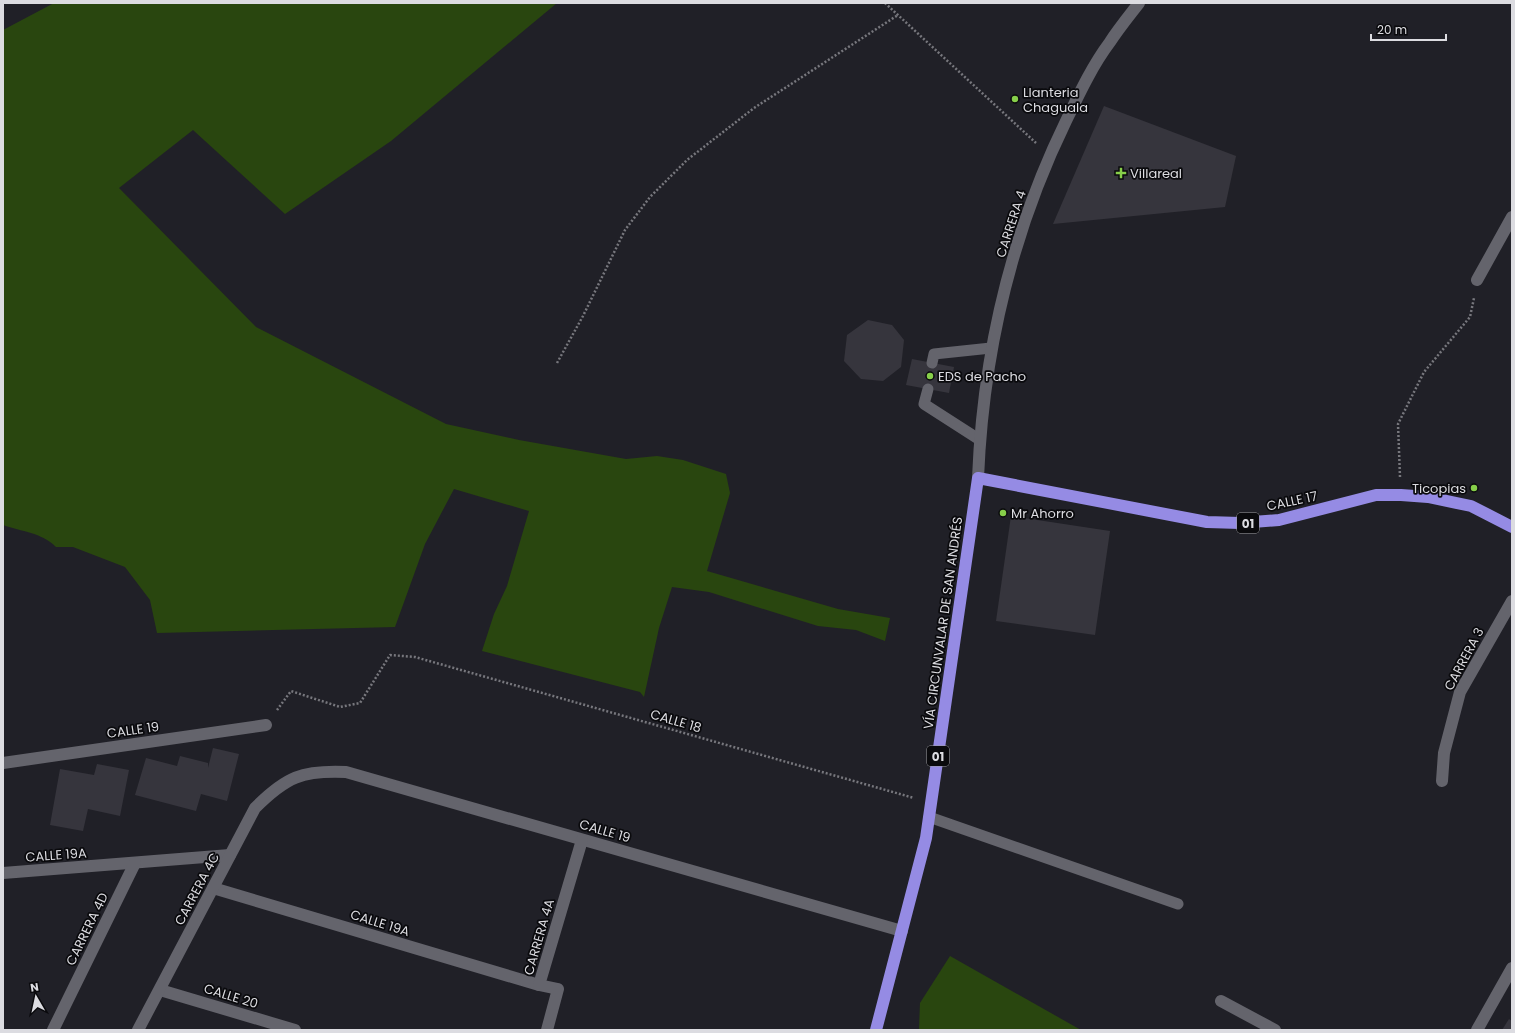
<svg xmlns="http://www.w3.org/2000/svg" width="1515" height="1033" viewBox="0 0 1515 1033" font-family="Poppins,sans-serif">
  <style>
    .green { fill: #29460f }
    .building { fill: #36353d }
    .lines { fill: none; stroke-linecap: round; stroke-linejoin: round }
    .path { stroke: #77777d; stroke-width: 2.5; stroke-dasharray: 2 2; stroke-linecap: butt }
    .lane { stroke: #64646c; stroke-width: 11 }
    .street { stroke: #64646c; stroke-width: 12 }
    .secondary { stroke: #64646c; stroke-width: 12 }
    .highway { stroke: #958be4; stroke-width: 12 }
    .poi-dot { fill: #87cf4a; stroke: #0a0a0d; stroke-width: 1.5 }
    .labels { text-anchor: middle; dominant-baseline: central; stroke-width: 3.5; stroke-linejoin: round; paint-order: stroke }
    .shield { fill: #0a0a0d; stroke: #9d9da1; stroke-width: 1 }
    .shield-label { font-size: 12px; font-weight: bold; fill: #dcdce1 }
    .poi-label { font-size: 13px; fill: #dcdce1; stroke: #0a0a0d; text-anchor: start }
    .street-label { font-size: 13px; fill: #dcdce1; stroke: #0a0a0d }
  </style>
  <rect width="100%" height="100%" fill="#202027"/>
  <g class="green">
    <path d="M54,3H557L391,141L285,214L193,130L119,188L256,327L446,424L519,440L626,459L657,456L683,460L726,474L730,493L707,571L838,609L890,618L885,641L856,630L818,626L709,592L672,587L659,628L644,697L640,692L482,651L494,614L507,586L529,511L454,489L425,544L395,627L157,633L150,600L125,567L73,547H56C41,532 22,532 3,525V30Z"/>
    <polygon points="950,956 1081,1030 919,1030 920,1003"/>
  </g>
  <g class="building">
    <polygon points="1104,106 1236,156 1225,207 1053,224"/>
    <polygon points="868,320 892,325 904,340 901,367 883,381 861,379 844,361 847,335"/>
    <polygon points="912,359 954,367 949,393 906,385"/>
    <polygon points="1011,516 1110,531 1095,635 996,621"/>
    <polygon points="213,748 239,754 227,801 201,794 196,811 135,795 146,758 177,766 180,756 208,763 208,768"/>
    <polygon points="97,764 129,770 120,816 88,809 83,831 50,825 60,769 94,775"/>
    <polygon points="1509,1019 1512,1021 1512,1030 1502,1030"/>
  </g>
  <g class="lines">
    <g class="path">
      <polyline points="885,3 1036,143"/>
      <polyline points="557,363 583,316 625,230 650,197 687,160 754,108 898,15"/>
      <polyline points="1400,477 1398,424 1424,372 1470,317 1474,298"/>
      <polyline points="277,710 291,691 340,707 360,703 390,655 415,657 914,798"/>
    </g>
    <g class="lane">
      <polyline points="932,363 934,354 991,348"/>
      <polyline points="928,389 924,404 980,440"/>
      <polyline points="929,817 1178,904"/>
    </g>
    <g class="street">
      <polyline points="1477,280 1512,217"/>
      <polyline points="3,763 266,725"/>
      <polyline points="1442,781 1444,753 1460,692 1512,601"/>
      <polyline points="3,873 230,855"/>
      <polyline points="213,888 539,985"/>
      <polyline points="160,990 295,1030"/>
      <polyline points="1221,1001 1275,1030"/>
      <polyline points="53,1030 135,863"/>
      <path d="M138,1030L255,808C286,777 302,770 346,772L902,931"/>
      <polyline points="547,1030 558,989 539,985 582,840"/>
      <polyline points="1477,1030 1512,968"/>
    </g>
    <path class="secondary" d="M978,478C983,354 1012,232 1066,121C1079,94 1092,66 1110,42C1119,28 1129,16 1139,3"/>
    <polyline class="highway" points="876,1030 926,838 978,478 1207,522 1240,523 1279,520 1376,495 1401,495 1428,497 1471,506 1512,527"/>
  </g>
  <g class="poi-dot">
    <circle cx="1015" cy="99" r="4"/>
    <path d="M1119 167h4v4h4v4h-4v4h-4v-4h-4v-4h4z"/>
    <circle cx="930" cy="376" r="4"/>
    <circle cx="1474" cy="488" r="4"/>
    <circle cx="1003" cy="513" r="4"/>
  </g>
  <g class="labels">
    <g class="shield">
      <rect x="1237" y="513" width="22" height="20" rx="3"/>
      <rect x="927" y="746" width="22" height="20" rx="3"/>
    </g>
    <g class="shield-label">
      <text x="1248" y="523">01</text>
      <text x="938" y="756">01</text>
    </g>
    <g class="poi-label">
      <text x="1023" y="92">Llanteria<tspan x="1023" dy="15">Chaguala</tspan></text>
      <text x="1130" y="173">Villareal</text>
      <text x="938" y="376">EDS de Pacho</text>
      <text x="1466" y="488" text-anchor="end">Ticopias</text>
      <text x="1011" y="513">Mr Ahorro</text>
    </g>
    <g class="street-label">
      <text transform="translate(1011 224) rotate(-72)">CARRERA 4</text>
      <text transform="translate(1292 501) rotate(-12)">CALLE 17</text>
      <text transform="translate(943 623) rotate(-82)">VÍA CIRCUNVALAR DE SAN ANDRÉS</text>
      <text transform="translate(1464 659) rotate(-62)">CARRERA 3</text>
      <text transform="translate(676 721) rotate(16)">CALLE 18</text>
      <text transform="translate(133 730) rotate(-8)">CALLE 19</text>
      <text transform="translate(605 831) rotate(16)">CALLE 19</text>
      <text transform="translate(56 855) rotate(-4)">CALLE 19A</text>
      <text transform="translate(197 889) rotate(-62)">CARRERA 4C</text>
      <text transform="translate(380 923) rotate(17)">CALLE 19A</text>
      <text transform="translate(87 929) rotate(-64)">CARRERA 4D</text>
      <text transform="translate(539 937) rotate(-74)">CARRERA 4A</text>
      <text transform="translate(231 996) rotate(17)">CALLE 20</text>
    </g>
  </g>
  <rect width="1515" height="1033" fill="none" stroke="#dcdce1" stroke-width="8"/>
  <g transform="translate(36 997) rotate(351)" stroke="#0a0a0d" stroke-width="3" paint-order="stroke">
  <path d="M0-3L7 15L0 10L-7 15Z" fill="#dcdce1"/>
  <text y="-6" font-size="11" font-weight="bold" text-anchor="middle" fill="#dcdce1">N</text>
  </g>
  <path d="M1371 34v6h75v-6" fill="none" stroke="#dcdce1" stroke-width="2"/>
  <text x="1377" y="34" font-size="12" fill="#dcdce1" stroke="#0a0a0d" stroke-width="3" paint-order="stroke">20 m</text>
</svg>
